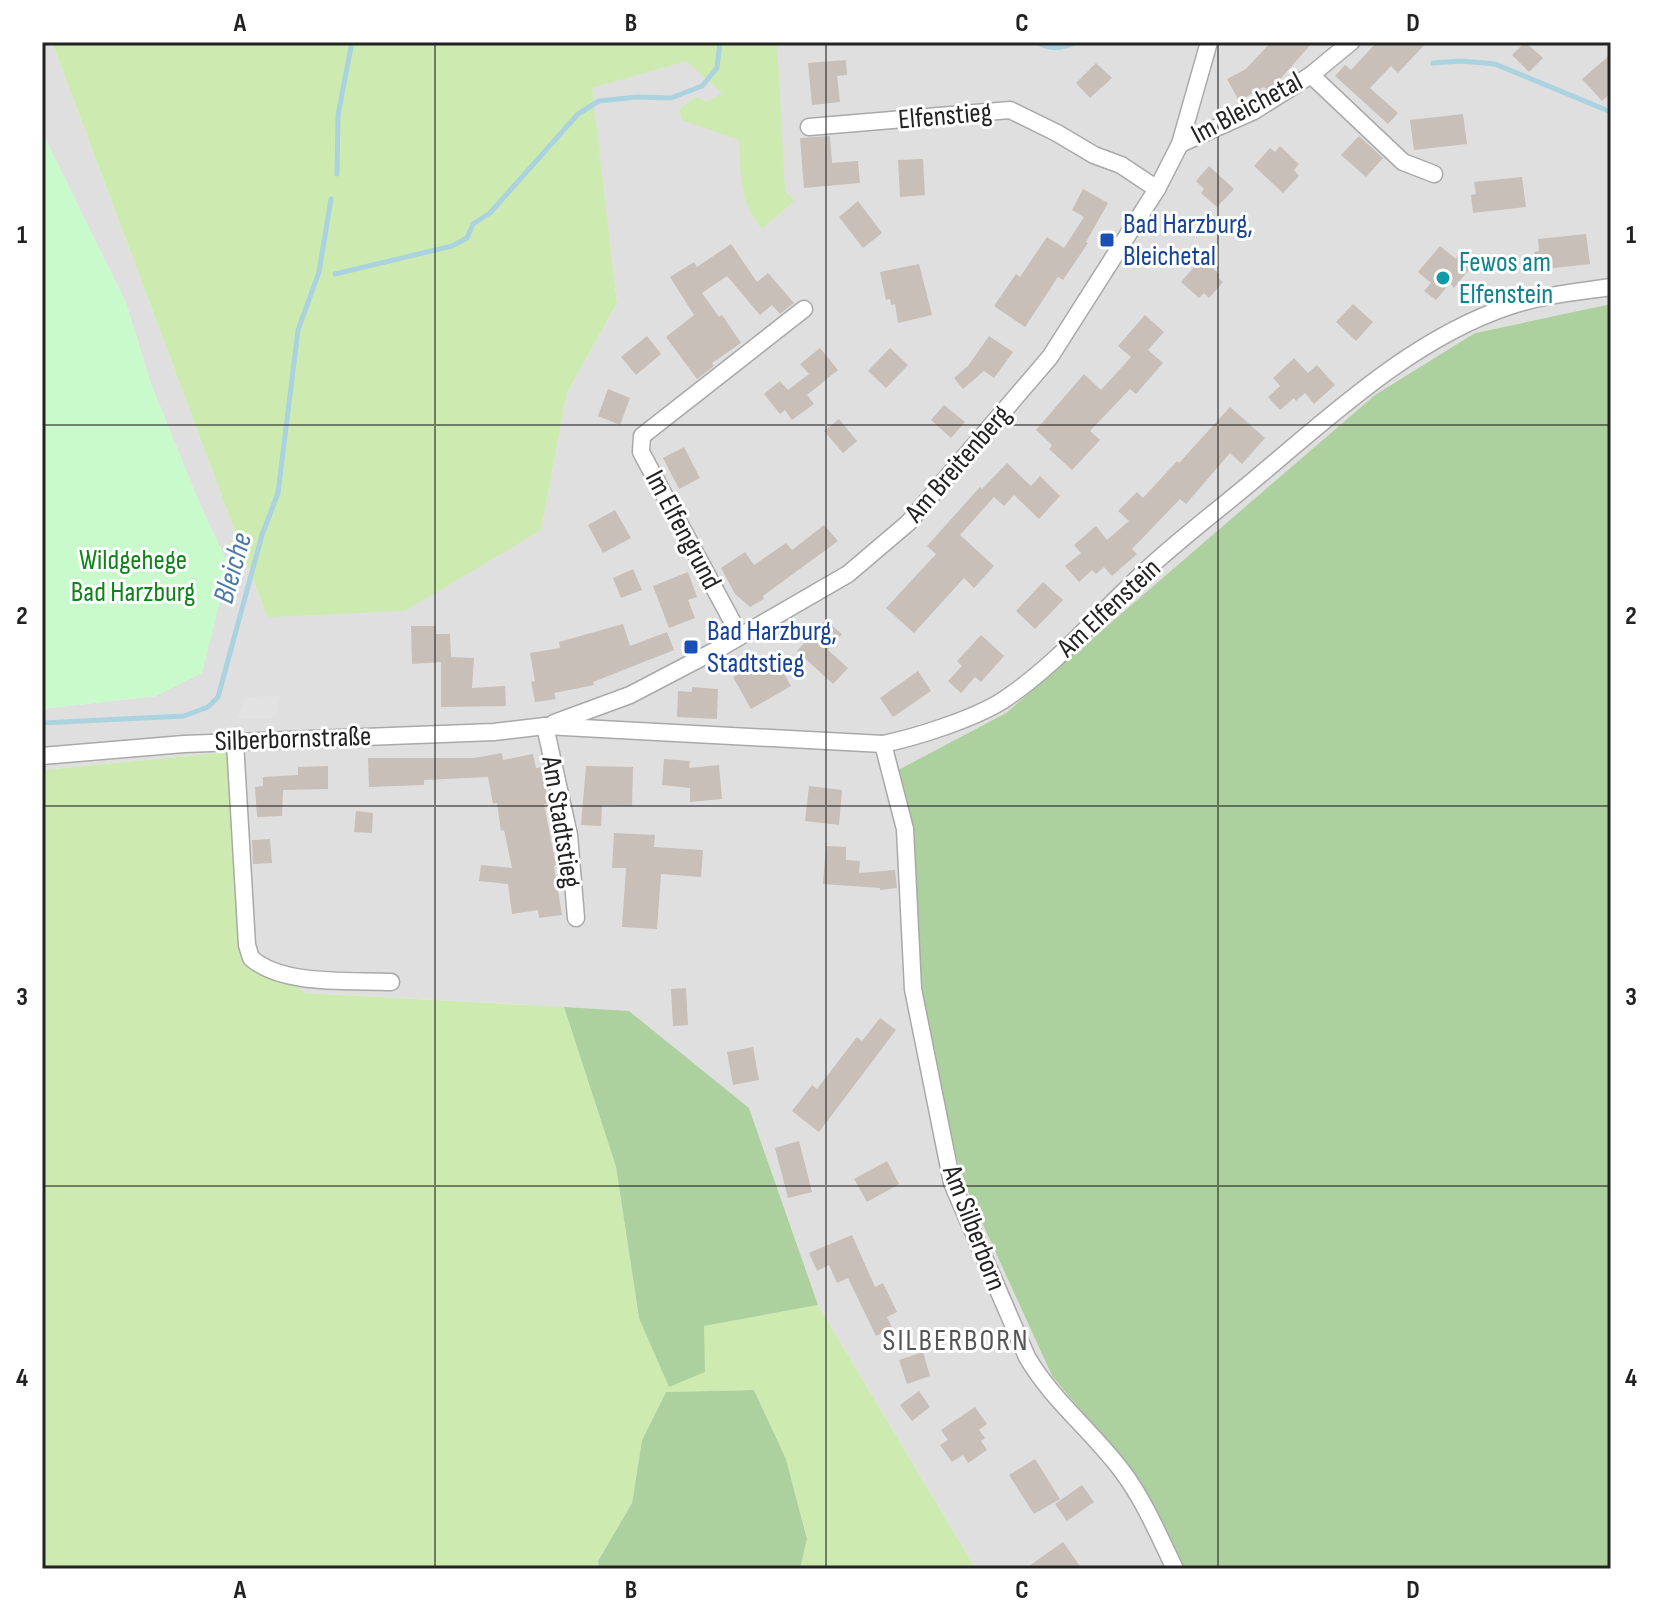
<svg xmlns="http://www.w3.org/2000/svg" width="1653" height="1611" viewBox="0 0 1653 1611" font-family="'Sofia Sans Condensed',sans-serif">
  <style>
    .residential { fill: #e0dfdf }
    .grass { fill: #cdebb0 }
    .forest { fill: #add19e }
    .park { fill: #c8facc }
    .parking { fill: #e2e2e2 }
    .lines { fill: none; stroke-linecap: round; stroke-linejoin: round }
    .stream { stroke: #aad3df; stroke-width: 5 }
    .building { fill: #c7bfb8 }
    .minor-casing { stroke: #a9a9a9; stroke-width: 19 }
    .minor { stroke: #fff; stroke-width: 16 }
    .grid { fill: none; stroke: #222; stroke-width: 2; stroke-opacity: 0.55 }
    .transit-dot { fill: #1a4fb4; stroke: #fff; stroke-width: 3 }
    .culture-dot { fill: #0f9aa8; stroke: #fff; stroke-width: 3 }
    .labels { text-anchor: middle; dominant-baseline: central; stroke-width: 6; stroke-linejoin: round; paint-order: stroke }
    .street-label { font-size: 28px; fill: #222; stroke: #fff }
    .transit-label { font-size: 28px; fill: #164399; stroke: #fff; text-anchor: start }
    .culture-label { font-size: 28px; fill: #0d838f; stroke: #fff; text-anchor: start }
    .park-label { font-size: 28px; fill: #0c8416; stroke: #fff }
    .water-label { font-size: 30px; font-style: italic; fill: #4a7aab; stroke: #fff }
    .neighbourhood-label { font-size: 30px; letter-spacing: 2px; fill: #555; stroke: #fff }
    .neatline { fill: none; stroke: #222; stroke-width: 3 }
    .grid-label { font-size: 26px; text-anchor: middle; font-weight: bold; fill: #222 }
  </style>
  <rect width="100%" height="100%" fill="#f2efe9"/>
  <polygon class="residential" points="42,42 52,42 267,617 541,530 567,393 617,303 586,42 1611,42 1611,304 1475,333 1006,713 898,770 913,830 922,997 955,1154 969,1194 1052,1376 1134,1474 1185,1569 976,1569 818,1305 749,1108 531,1005 305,993 251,950 239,751 42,770 42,709 156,696 229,566 199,502 151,384 126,303 42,132"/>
  <g class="grass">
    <path d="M52,42H777L785,191L794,201L762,229C738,199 741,176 739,140L682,120L679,110L695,97L707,102L722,93L686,61L592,88L617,303L567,393L541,530L405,611L267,617Z"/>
    <polygon points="239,751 251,950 305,993 564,1007 616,1167 639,1318 703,1326 818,1305 976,1569 800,1569 807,1539 786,1459 754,1390 666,1392 642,1440 632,1503 598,1561 599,1569 42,1569 42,770"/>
  </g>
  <g class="forest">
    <polygon points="1611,304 1611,1569 1185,1569 1134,1474 1052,1376 969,1194 955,1154 922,997 913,830 898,770 1006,713 1375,395 1475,333"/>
    <polygon points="564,1007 629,1011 749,1108 818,1305 704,1326 705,1372 669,1387 639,1318 616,1167"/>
    <polygon points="754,1390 786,1459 807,1539 800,1569 599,1569 598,1561 632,1503 642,1440 666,1392"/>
  </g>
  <polygon class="park" points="42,132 126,303 151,384 199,502 229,566 202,673 156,696 42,709"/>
  <polygon class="parking" points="280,696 275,718 237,718 245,697"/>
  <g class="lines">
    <g class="stream">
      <path d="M1036,42C1051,50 1061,49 1077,42"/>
      <polyline points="1433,63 1461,61 1495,64 1611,112"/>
      <polyline points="337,174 338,115 352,42"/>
      <polyline points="335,274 452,246 467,238 473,224 490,213 578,114 599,101 637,97 671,98 702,86 717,68 720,42"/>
      <polyline points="42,723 184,716 208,707 218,697 262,535 278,493 298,330 319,272 331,199"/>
    </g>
  </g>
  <g class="building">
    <polygon points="1271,42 1313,42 1274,86 1267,90 1264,87 1239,101 1227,79 1246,69"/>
    <polygon points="1377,42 1427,42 1398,73 1391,66 1370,88 1398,113 1388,124 1335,76 1345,65 1351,70"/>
    <polygon points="1525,42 1543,58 1529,72 1512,55"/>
    <polygon points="1611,54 1611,93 1602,101 1582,79"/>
    <polygon points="846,60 847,75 837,76 840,102 812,105 808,63"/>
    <polygon points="1096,63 1112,78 1090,98 1076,83"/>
    <polygon points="1463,114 1467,144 1414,150 1410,120"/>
    <polygon points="830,136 832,163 858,161 860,183 804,188 800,138"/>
    <polygon points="1359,136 1383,158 1366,177 1341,155"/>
    <polygon points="1280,146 1299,164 1294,170 1299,176 1283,193 1254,166 1270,148 1275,152"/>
    <polygon points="923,159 925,195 900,197 898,160"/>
    <polygon points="1209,166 1234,189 1217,207 1201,193 1204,189 1196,181"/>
    <polygon points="1522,177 1526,207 1473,213 1471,195 1476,194 1474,182"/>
    <polygon points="1083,189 1108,203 1086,242 1088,243 1063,280 1058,277 1025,327 994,306 1016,274 1020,277 1047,237 1064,248 1084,217 1072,210"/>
    <polygon points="858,201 882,233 863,248 839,217"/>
    <polygon points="1586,234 1590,264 1537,270 1534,252 1539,251 1538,239"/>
    <polygon points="731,244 757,282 768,273 794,303 780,314 772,305 760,315 727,276 702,293 719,317 722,315 741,343 712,363 714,366 697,379 666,337 694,315 670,277 694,262 697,267"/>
    <polygon points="1440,246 1456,259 1458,255 1472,266 1454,288 1450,283 1436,300 1424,291 1431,283 1418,272"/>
    <polygon points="1202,258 1220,275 1218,277 1223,282 1209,298 1204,293 1199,298 1181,282"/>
    <polygon points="919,264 932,315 898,323 895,304 891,305 890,299 886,300 880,272"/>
    <polygon points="1353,304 1373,322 1356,341 1336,322"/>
    <polygon points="1145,315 1164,332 1148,350 1163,363 1136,394 1130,389 1090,431 1100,440 1072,470 1049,449 1052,445 1036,430 1084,374 1101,390 1131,357 1118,346"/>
    <polygon points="647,336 661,354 636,375 621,357"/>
    <polygon points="989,336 1013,352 994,378 984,371 963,389 954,378 968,366"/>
    <polygon points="820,348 838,370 807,395 814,404 792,420 785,410 780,414 764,394 780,381 788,390 809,374 800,364"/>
    <polygon points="890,348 908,365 886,388 868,371"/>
    <polygon points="1294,358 1308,373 1317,365 1335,385 1314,404 1305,393 1296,401 1294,398 1280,410 1268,397 1280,386 1273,378"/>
    <polygon points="608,389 630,398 620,425 598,416"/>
    <polygon points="944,405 965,422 951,438 931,420"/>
    <polygon points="1230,407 1265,438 1242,464 1230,453 1186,504 1180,499 1132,549 1137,554 1112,576 1104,567 1096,574 1092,570 1079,582 1065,566 1081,553 1074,545 1096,526 1107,540 1129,521 1118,511 1137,492 1143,498 1177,461 1179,463"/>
    <polygon points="839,419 857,441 843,453 824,431"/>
    <polygon points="684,447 700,478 679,489 663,458"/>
    <polygon points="1007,463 1031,486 1040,476 1060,496 1039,519 1014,495 1004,506 994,497 960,535 994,566 974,588 964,578 914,633 886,608 936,554 927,546 980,487 982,489"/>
    <polygon points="615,510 631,538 603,553 588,525"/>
    <polygon points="824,525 838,541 763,596 764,599 750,607 735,594 721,568 745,552 754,565 786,543 792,550"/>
    <polygon points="633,569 642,590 621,598 613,578"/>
    <polygon points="688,572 697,597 688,600 695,618 669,628 653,586"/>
    <polygon points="1043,582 1063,600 1035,629 1016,611"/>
    <polygon points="825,620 842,634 828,650 848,668 833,684 797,651"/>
    <polygon points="623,624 630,646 667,632 674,650 593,682 594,685 554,693 556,699 535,702 531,682 535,681 530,653 560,648 559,642"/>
    <polygon points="411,626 436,626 436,634 450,634 451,657 474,658 472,688 505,686 506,706 441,707 441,662 412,664"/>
    <polygon points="981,635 1004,656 981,682 975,677 961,693 948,681 962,666 957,661"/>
    <polygon points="773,654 791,686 751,709 733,677"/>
    <polygon points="918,671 931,691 893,717 880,698"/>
    <polygon points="692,687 718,689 717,719 677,717 678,691 692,692"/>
    <polygon points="502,753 503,760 533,754 536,768 542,767 548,803 544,804 556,865 554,866 562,915 539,918 538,910 512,914 508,884 479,881 481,865 512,868 504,830 501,831 497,803 493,804 488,777 424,780 424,785 369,787 368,758 474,758"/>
    <polygon points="664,759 690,761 689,768 719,765 722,799 690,802 690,788 662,785"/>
    <polygon points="328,766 328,789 283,790 282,816 257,817 255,787 263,786 263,777 298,775 298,767"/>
    <polygon points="586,766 633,767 632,806 602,805 601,826 581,825"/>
    <polygon points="809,786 842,790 839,825 805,821"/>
    <polygon points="356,811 373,813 372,833 354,832"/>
    <polygon points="614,833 655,835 654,847 703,850 701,877 661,874 657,929 622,927 626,868 612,868"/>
    <polygon points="270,839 272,863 253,864 252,840"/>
    <polygon points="826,846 846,847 846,860 860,861 859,873 895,870 897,888 880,890 880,888 823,884"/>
    <polygon points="686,988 688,1025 673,1026 671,989"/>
    <polygon points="880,1018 896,1030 819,1132 792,1111 812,1085 817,1089 857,1037 862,1041"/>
    <polygon points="753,1047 759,1080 733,1085 727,1052"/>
    <polygon points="799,1141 812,1192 788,1198 775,1148"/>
    <polygon points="887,1161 899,1184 867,1202 854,1179"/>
    <polygon points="852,1235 875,1287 883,1283 897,1312 887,1317 892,1328 876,1336 848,1278 837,1283 829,1265 817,1271 809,1253"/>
    <polygon points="923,1352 930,1376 907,1384 899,1360"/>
    <polygon points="919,1391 930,1407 912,1421 900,1405"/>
    <polygon points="975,1407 987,1424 979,1430 985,1438 981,1441 987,1450 968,1463 963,1455 952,1462 940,1445 948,1440 941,1430"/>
    <polygon points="1035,1459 1060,1499 1034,1514 1009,1475"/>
    <polygon points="1082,1485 1094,1502 1067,1521 1055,1504"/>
    <polygon points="1063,1542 1082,1569 1025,1569"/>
  </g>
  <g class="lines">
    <defs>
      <g id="minor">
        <polyline points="1311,75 1403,162 1434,174"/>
        <polyline points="809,127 1010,110 1057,133 1094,155 1121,165 1157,189"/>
        <polyline points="1180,144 1254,111 1311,75 1351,42"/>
        <polyline points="740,636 641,452 642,436 804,309"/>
        <polyline points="554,723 630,695 720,648 848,574 908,523 1050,357 1157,189 1180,144 1209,42"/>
        <polyline points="545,726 569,835 576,918"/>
        <path d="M235,742L247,945L251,958C282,986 350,980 391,982"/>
        <path d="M883,744L905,829L913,989L952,1183L1027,1357C1052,1400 1092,1431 1122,1471C1144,1500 1159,1536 1175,1569"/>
        <path d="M42,756L184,744L494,732L545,726L883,744C917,737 973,719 1002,701C1054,667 1096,617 1141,575C1179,539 1221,508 1261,474C1336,411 1416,337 1510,306C1542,295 1577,292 1611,287"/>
      </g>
    </defs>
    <use href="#minor" class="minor-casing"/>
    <use href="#minor" class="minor"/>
  </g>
  <path class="grid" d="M435,42V1569M826,42V1569M1218,42V1569M42,425H1611M42,806H1611M42,1186H1611"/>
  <g class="transit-dot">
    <rect x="1099" y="232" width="16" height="16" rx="4"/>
    <rect x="683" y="639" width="16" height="16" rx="4"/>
  </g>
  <circle class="culture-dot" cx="1443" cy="278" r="8"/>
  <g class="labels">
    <g class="street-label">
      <text transform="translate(1247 108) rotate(-28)">Im Bleichetal</text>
      <text transform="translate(945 116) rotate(-5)">Elfenstieg</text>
      <text transform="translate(958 464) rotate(-49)">Am Breitenberg</text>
      <text transform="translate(683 530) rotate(62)">Im Elfengrund</text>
      <text transform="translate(1109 608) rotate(-43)">Am Elfenstein</text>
      <text transform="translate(293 739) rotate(-2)">Silberbornstraße</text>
      <text transform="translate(561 822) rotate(81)">Am Stadtstieg</text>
      <text transform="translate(974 1228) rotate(69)">Am Silberborn</text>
    </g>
    <g class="transit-label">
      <text x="1123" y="224">Bad Harzburg,<tspan x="1123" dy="32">Bleichetal</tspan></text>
      <text x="707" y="631">Bad Harzburg,<tspan x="707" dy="32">Stadtstieg</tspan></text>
    </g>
    <g class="culture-label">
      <text x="1459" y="262">Fewos am<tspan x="1459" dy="32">Elfenstein</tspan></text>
    </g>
    <g class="park-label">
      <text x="133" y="560">Wildgehege<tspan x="133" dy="32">Bad Harzburg</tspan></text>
    </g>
    <g class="water-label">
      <text transform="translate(233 568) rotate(-74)">Bleiche</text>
    </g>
    <g class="neighbourhood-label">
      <text x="956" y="1341">SILBERBORN</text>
    </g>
  </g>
  <rect width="1653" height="1611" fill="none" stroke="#ffffff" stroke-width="88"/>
  <rect x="44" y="44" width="1565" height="1523" class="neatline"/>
  <g class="grid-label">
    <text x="240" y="31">A</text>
    <text x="631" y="31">B</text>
    <text x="1022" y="31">C</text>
    <text x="1413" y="31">D</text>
    <text x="22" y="243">1</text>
    <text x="1631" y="243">1</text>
    <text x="22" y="624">2</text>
    <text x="1631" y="624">2</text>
    <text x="22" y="1005">3</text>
    <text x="1631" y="1005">3</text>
    <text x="22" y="1386">4</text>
    <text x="1631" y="1386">4</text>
    <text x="240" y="1598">A</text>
    <text x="631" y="1598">B</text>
    <text x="1022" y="1598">C</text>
    <text x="1413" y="1598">D</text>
  </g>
</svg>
